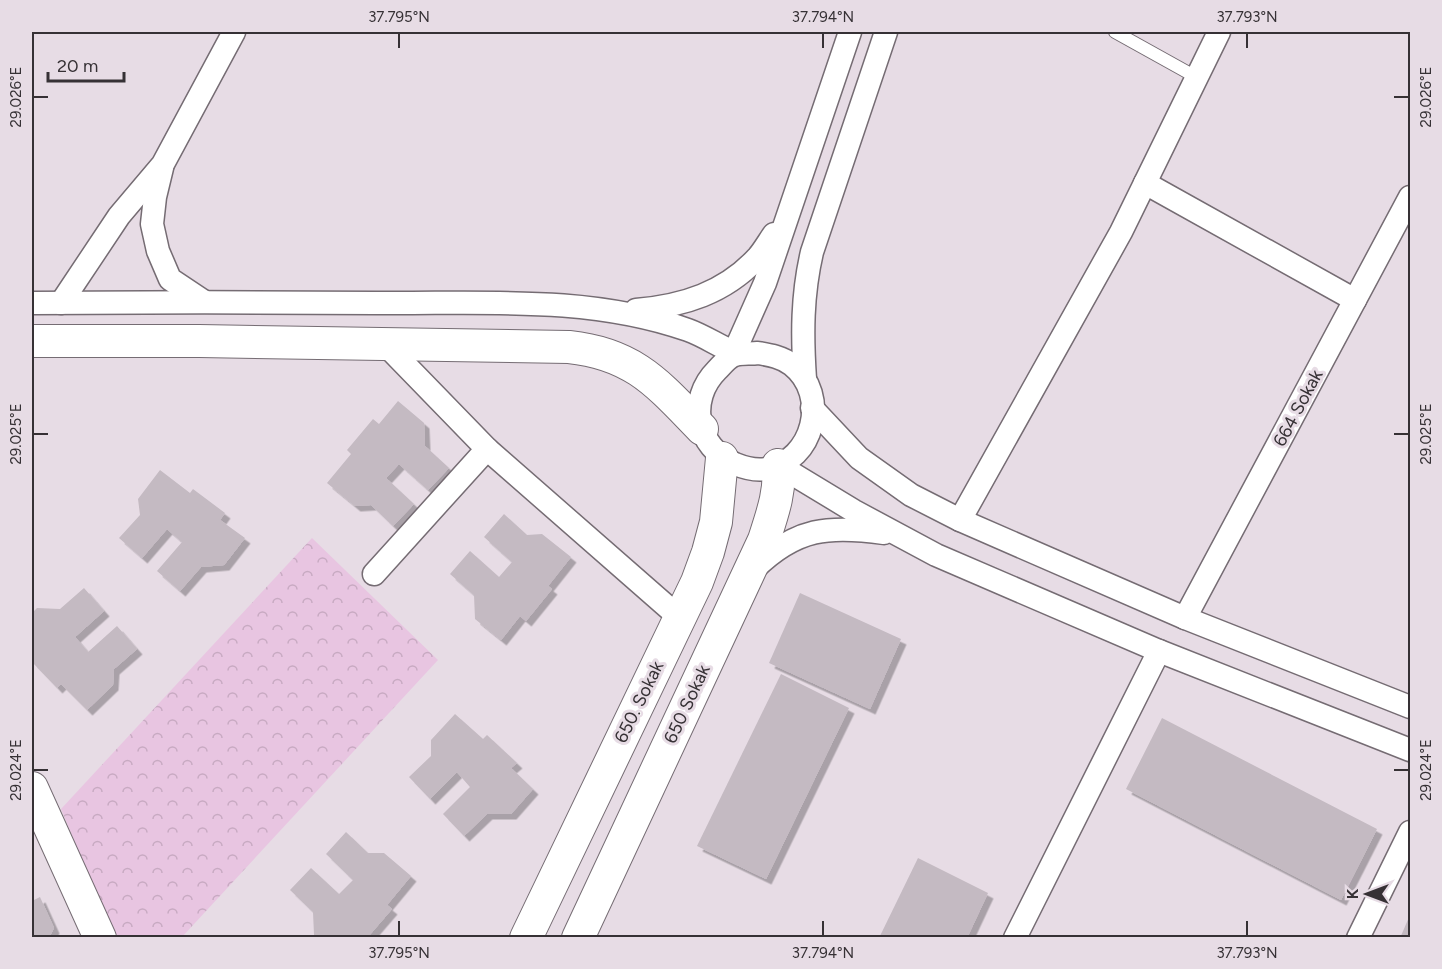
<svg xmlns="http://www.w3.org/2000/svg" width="1442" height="969" viewBox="0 0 1442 969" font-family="Figtree,sans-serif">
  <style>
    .park { fill: url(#park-crowns) }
    .building { fill: #c4bac2; filter: url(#shadow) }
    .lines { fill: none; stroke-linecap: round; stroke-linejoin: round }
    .lane-casing { stroke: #756c73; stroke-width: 14 }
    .street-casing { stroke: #756c73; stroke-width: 25 }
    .secondary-casing { stroke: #756c73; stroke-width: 34 }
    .lane { stroke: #fff; stroke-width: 12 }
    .street { stroke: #fff; stroke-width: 22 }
    .secondary { stroke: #fff; stroke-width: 32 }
    .ticks { fill: none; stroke: #363135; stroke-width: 2 }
    .labels { text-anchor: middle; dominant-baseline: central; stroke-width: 6; stroke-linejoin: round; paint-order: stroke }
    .street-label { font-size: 18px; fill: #363135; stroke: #e7dce5 }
    .neatline { fill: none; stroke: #363135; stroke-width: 2 }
    .ticks-label { font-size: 15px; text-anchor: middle; fill: #363135 }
  </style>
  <defs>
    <pattern id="park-crowns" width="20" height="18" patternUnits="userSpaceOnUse" patternTransform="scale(1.5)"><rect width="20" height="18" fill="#e8c5e1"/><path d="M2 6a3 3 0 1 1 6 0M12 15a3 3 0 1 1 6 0" fill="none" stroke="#c8aac2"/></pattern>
    <filter id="shadow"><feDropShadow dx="5.5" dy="5.5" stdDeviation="0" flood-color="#0004"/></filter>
  </defs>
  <rect width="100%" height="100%" fill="#e7dce5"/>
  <polygon class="park" points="312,538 438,660 182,937 114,937 61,809"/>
  <g class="building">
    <polygon points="398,401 424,423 425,446 449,468 428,490 399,464 386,478 414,504 393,526 371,505 355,506 327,483 351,454 347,450 373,419 379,424"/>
    <polygon points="160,470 190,493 193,489 225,513 220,520 245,538 224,565 201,567 180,591 157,571 182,542 167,529 142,558 119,538 140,515 138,499"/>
    <polygon points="504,514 527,535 542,534 571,557 548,586 552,589 526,621 520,616 501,640 475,619 474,595 450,574 470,551 499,577 512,562 484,537"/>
    <polygon points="84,588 104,611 75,637 88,652 117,626 137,649 114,669 113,685 87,710 61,684 57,688 32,662 32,656 34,654 32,651 32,613 37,608 60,609"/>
    <polygon points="800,593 901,639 870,709 769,663"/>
    <polygon points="781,674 849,708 766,879 697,846"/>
    <polygon points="455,714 483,739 487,735 517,763 511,768 533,789 511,814 487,814 464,836 443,814 470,787 457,772 430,799 409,777 431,756 431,740"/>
    <polygon points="1162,718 1377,829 1341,900 1126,789"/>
    <polygon points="346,832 368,853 384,853 411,876 387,905 392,909 367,938 363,938 359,934 356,938 317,938 314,935 313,912 290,890 311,868 339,894 353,880 326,854"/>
    <polygon points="918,858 988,893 967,938 879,938"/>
    <polygon points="40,897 54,928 49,938 32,938 32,901"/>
    <polygon points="1410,915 1410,938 1400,938"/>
  </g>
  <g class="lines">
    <defs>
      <polyline id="lane" points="1115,32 1196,77"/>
      <g id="street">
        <polyline points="162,168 155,197 152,224 158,251 170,279 203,301"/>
        <polyline points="1145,183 1355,300"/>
        <path d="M32,303C147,302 262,302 377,303C481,304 589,295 688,330C702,335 716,344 729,350L733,355L765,283L850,32"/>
        <polyline points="61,303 119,216 163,164 234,32"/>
        <path d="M636,310C683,306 725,293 758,257C764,250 769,241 774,234"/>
        <polyline points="385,344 487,449 680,618"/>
        <path d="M758,353C770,355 782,357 792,365C830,395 814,461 766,469C755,471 745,468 735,464C696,447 687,400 717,370C722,365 728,357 735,355C741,353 750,354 758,353Z"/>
        <path d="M805,379C802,335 802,295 812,252L886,32"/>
        <polyline points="812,408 859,458 911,495 960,520 1185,618 1410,707"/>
        <polyline points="778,465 854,511 936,555 1159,651 1410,750"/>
        <polyline points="960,520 1121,232 1219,32"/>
        <path d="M755,568C796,528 829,525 884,533"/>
        <polyline points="374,574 487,449"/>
        <polyline points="1185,618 1410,197"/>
        <polyline points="1015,938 1159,651"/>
        <polyline points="1358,938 1410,832"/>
      </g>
      <g id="secondary">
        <path d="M32,341H199L569,347C635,354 659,385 702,429"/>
        <polyline points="32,788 100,938"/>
        <polyline points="526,938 697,582 708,552 716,522 722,458"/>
        <path d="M578,938L764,540C772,515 781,491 778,465"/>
      </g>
    </defs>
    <use href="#lane" class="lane-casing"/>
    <use href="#street" class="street-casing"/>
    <use href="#secondary" class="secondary-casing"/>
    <use href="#lane" class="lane"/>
    <use href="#street" class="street"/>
    <use href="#secondary" class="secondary"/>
  </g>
  <path class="ticks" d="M399,33V48M823,33V48M1247,33V48M33,97H48M1394,97H1409M33,434H48M1394,434H1409M33,770H48M1394,770H1409M399,921V936M823,921V936M1247,921V936"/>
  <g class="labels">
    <g class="street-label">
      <text transform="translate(1298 408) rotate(-62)">664 Sokak</text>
      <text transform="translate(639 702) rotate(-64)">650. Sokak</text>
      <text transform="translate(687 704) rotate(-65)">650 Sokak</text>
    </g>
  </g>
  <rect width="1442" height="969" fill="none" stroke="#e7dce5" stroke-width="66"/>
  <g transform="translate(1367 894) rotate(270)" stroke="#e7dce5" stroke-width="4.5" paint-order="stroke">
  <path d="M0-4.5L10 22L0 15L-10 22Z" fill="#363135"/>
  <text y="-9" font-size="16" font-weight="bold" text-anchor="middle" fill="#363135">K</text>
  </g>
  <path d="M48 72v9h76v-9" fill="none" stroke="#363135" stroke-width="3"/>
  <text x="57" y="72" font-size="18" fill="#363135" stroke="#e7dce5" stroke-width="4.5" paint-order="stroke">20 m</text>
  <rect x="33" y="33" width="1376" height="903" class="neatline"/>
  <g class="ticks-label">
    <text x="399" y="22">37.795°N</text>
    <text x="823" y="22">37.794°N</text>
    <text x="1247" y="22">37.793°N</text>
    <text transform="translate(1426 97) rotate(-90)" y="5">29.026°E</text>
    <text transform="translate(16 97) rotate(-90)" y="5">29.026°E</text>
    <text transform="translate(1426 434) rotate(-90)" y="5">29.025°E</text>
    <text transform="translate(16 434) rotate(-90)" y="5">29.025°E</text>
    <text transform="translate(1426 770) rotate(-90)" y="5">29.024°E</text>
    <text transform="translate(16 770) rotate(-90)" y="5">29.024°E</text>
    <text x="399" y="958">37.795°N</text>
    <text x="823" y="958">37.794°N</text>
    <text x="1247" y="958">37.793°N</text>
  </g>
</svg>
